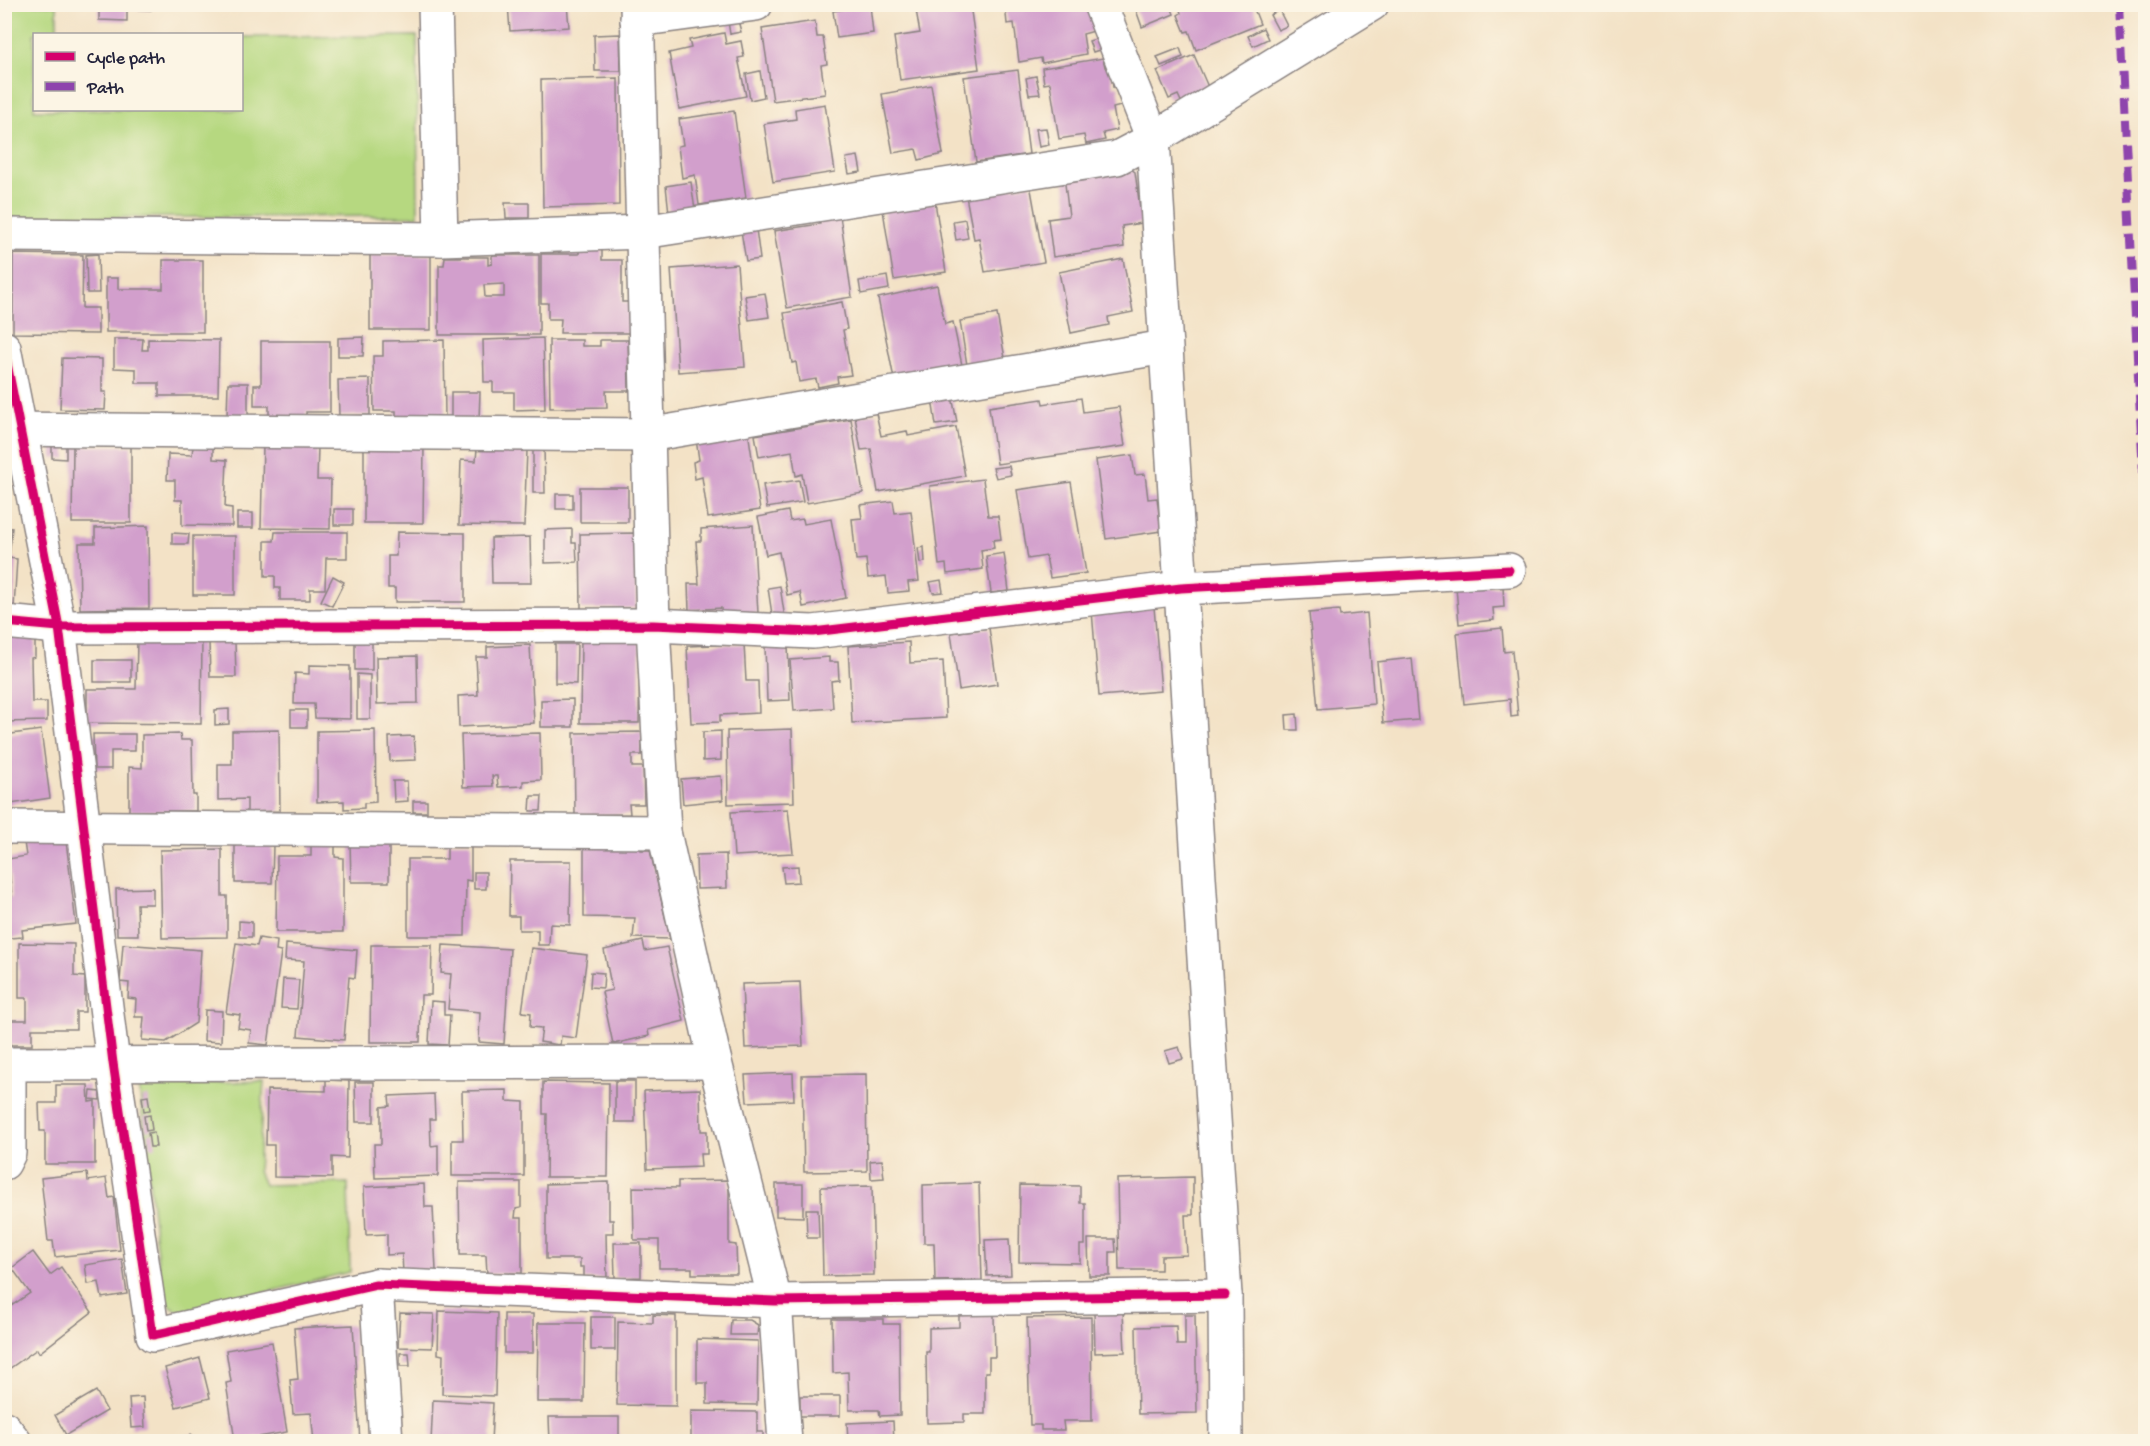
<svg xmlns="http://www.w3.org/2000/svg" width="2150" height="1446" viewBox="0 0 2150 1446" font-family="'Gochi Hand',sans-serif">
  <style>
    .green { fill: #b6d880; stroke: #6c7d5e; stroke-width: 1.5 }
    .building { fill: #d29fcc; fill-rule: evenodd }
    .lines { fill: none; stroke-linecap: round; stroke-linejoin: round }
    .minor-casing { stroke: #8a8280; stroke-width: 36 }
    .minor { stroke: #fff; stroke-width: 33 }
    .quiet { stroke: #8e44ad; stroke-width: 8; stroke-dasharray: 15 8; stroke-linecap: butt }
    .cycleway-casing { stroke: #fcf5e5; stroke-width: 13 }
    .cycleway { stroke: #d6006c; stroke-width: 9 }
  </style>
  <rect width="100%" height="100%" fill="#fcf5e5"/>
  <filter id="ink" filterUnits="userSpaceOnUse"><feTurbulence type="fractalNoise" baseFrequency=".0167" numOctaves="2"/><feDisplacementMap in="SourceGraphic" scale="12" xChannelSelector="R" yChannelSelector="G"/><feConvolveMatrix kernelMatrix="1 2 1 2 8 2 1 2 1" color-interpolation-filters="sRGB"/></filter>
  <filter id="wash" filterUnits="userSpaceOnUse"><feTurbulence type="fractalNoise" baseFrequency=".008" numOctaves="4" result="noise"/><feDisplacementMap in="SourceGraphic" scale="24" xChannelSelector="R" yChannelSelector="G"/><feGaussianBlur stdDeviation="1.35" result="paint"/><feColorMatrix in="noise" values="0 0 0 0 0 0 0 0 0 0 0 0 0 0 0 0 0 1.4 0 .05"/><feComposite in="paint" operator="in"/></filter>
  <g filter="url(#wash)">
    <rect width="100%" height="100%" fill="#f3e2c6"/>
    <g class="green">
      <polygon points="5,4 57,5 57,34 34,34 34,110 242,110 242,37 417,36 418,216 8,218 4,210"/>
      <polygon points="264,1081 258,1171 264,1185 348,1183 350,1272 181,1313 162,1300 139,1085"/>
    </g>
    <g id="blocks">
      <g class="building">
        <polygon points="99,4 151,4 151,10 127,9 127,21 99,20"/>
        <polygon points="508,4 567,4 569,27 510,31"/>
        <polygon points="915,4 970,4 979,69 900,80 894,37 920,33"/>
        <polygon points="1005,4 1088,4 1098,30 1083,34 1086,54 1042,63 1041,58 1019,62 1014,23 1007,24"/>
        <polygon points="1150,4 1170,4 1174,14 1142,27 1136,10"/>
        <polygon points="1178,4 1252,4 1260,24 1196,50 1189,31 1185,32 1178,15 1181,13"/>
        <polygon points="870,5 873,33 837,38 833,11"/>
        <polygon points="1279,10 1287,26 1278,30 1270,15"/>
        <polygon points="738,20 741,32 730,34 728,21"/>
        <polygon points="815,21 817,37 823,37 827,64 821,65 825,94 773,101 762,29"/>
        <polygon points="1263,28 1268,39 1253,46 1248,36"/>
        <polygon points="724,33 726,44 741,41 744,57 738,58 746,96 679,109 669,53 691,48 689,40"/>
        <polygon points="620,34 621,71 595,71 594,35"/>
        <polygon points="1099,38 1102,49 1093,52 1089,41"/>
        <polygon points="1180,48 1183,57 1161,66 1157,57"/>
        <polygon points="1194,55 1212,96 1184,108 1178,95 1169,99 1157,71"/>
        <polygon points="1103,58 1105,67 1110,66 1113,87 1118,86 1121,106 1113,108 1117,130 1103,133 1105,140 1086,144 1084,135 1059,139 1050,83 1044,84 1042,68"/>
        <polygon points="1018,70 1029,154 976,162 964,77"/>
        <polygon points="760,71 764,97 750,100 746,74"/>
        <polygon points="1036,76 1040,94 1029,95 1026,78"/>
        <polygon points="618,78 619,205 543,207 541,80"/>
        <polygon points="931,85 943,154 919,160 916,149 893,153 882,94"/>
        <polygon points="825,104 835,172 773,182 764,124 796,119 795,109"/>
        <polygon points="734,111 746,198 699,205 695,175 682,178 678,146 683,145 679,119"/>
        <polygon points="1046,128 1049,145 1039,147 1036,129"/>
        <polygon points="858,156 861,172 849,174 846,158"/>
        <polygon points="1128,167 1135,172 1142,223 1122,226 1124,247 1053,257 1048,219 1069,216 1064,176"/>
        <polygon points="691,182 695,210 669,213 666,186"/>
        <polygon points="1030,184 1044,262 985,272 979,238 974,239 966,196"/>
        <polygon points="935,202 946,272 894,280 883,210"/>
        <polygon points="505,203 529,203 529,218 506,218"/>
        <polygon points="840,216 852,297 787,308 774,231 820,224 819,219"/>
        <polygon points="965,219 968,238 956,240 953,221"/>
        <polygon points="756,229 760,259 746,261 741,231"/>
        <polygon points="579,250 602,250 602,260 622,260 622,302 632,302 632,333 560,333 561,319 548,319 548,303 541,303 541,254 579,254"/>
        <polygon points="13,254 83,255 82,308 98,308 98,334 13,333"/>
        <polygon points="98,254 99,293 87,293 86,255"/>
        <rect x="370" y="255" width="61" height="75"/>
        <path d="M492,255H539V335H439V265H444L445,257H488V265L492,264ZM504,284V297H485L484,285Z"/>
        <polygon points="1123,259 1133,312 1108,317 1109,325 1071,333 1059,272"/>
        <polygon points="163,260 203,260 203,332 106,332 106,278 118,278 118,289 163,289"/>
        <polygon points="737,264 745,367 678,372 671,269"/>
        <polygon points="887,276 889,289 861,294 859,281"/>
        <polygon points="937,285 945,324 953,322 963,370 895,384 878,298"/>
        <polygon points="765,293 769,317 749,320 745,296"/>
        <polygon points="842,302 847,329 843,330 851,375 837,377 838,383 818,387 816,379 799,382 796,362 792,363 784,313"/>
        <polygon points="997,314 1005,358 967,365 960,321"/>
        <polygon points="364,337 363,356 338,356 338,338"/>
        <polygon points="543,338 545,409 514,410 514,392 493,392 493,382 484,382 483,340"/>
        <polygon points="114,339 143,339 142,350 148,350 148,339 219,340 218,396 159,396 159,383 136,383 136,369 114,368"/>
        <polygon points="444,340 445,419 396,419 396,411 374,411 373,356 383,356 383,341"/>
        <polygon points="549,340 582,340 582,346 600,346 600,340 628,340 629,391 606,391 607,407 550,408"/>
        <polygon points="261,341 330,341 330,412 306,412 306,420 269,421 269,406 254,406 254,385 261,385"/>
        <polygon points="62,358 102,359 102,392 106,392 105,410 60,409"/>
        <polygon points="370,379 370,415 339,416 338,380"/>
        <polygon points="228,383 248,383 248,416 227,416"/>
        <polygon points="451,392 480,392 479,420 451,420"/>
        <polygon points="952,396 957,422 936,425 932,399"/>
        <polygon points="1081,398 1083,412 1119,407 1125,446 997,464 989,407 1042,399 1043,404"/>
        <polygon points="876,413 881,436 907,431 908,436 956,427 965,476 878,492 871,449 861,450 855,417"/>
        <polygon points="851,419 863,493 807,503 802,474 796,476 792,451 759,457 755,435"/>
        <polygon points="748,431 760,510 708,518 702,477 695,479 693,462 699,460 696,439"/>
        <polygon points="52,444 66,444 66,459 52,458"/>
        <polygon points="263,445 318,447 317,480 331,480 330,529 261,528"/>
        <polygon points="73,446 131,446 131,523 72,523"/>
        <polygon points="364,446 424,446 423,523 364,523"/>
        <polygon points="193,447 213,447 213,459 227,460 225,507 232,508 232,526 182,525 182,500 175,500 175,480 167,480 168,454 192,455"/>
        <polygon points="533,447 544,447 545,493 533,493"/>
        <polygon points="477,448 527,450 524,526 459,525 461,460 476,461"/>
        <polygon points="1132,455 1135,475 1145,474 1148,499 1157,498 1161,531 1106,539 1096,460"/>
        <polygon points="1009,466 1011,475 996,478 993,468"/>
        <polygon points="983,479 988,516 998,516 1001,539 993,540 994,548 981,550 983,569 947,574 946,564 939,565 930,486"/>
        <polygon points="799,480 803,502 767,508 763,485"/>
        <polygon points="1071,482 1086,573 1050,578 1046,556 1028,559 1017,490"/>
        <rect x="580" y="487" width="48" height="35"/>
        <rect x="556" y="494" width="17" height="15"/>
        <polygon points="893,501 895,513 911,511 919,581 908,582 909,591 888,593 886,576 868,578 866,559 856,560 852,519 862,518 860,505"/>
        <rect x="334" y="509" width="19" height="16"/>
        <polygon points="788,511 790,521 803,519 804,524 831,519 846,598 803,607 800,592 787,595 779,552 766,555 758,517"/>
        <rect x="237" y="513" width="16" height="15"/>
        <polygon points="753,525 758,613 721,614 721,608 689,610 688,584 699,584 696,541 701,541 701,529"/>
        <polygon points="148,526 149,608 80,609 79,543 95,543 95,528"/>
        <polygon points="4,527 12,528 9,558 17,559 14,608 4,607"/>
        <polygon points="572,529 572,543 576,543 577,562 545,563 545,530"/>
        <polygon points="275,532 347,532 347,558 326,558 325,589 310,589 310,600 280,600 280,588 275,588 275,576 265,576 265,541 274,541"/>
        <polygon points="397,532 465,533 465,602 395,602 395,588 388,588 388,556 396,556"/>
        <polygon points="172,533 189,534 188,544 172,544"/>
        <polygon points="635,533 636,608 581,609 580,534"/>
        <rect x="193" y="536" width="42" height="59"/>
        <polygon points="530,537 531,583 492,583 491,538"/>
        <polygon points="924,547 925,562 920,563 918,548"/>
        <polygon points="1004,553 1009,591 991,593 986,556"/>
        <polygon points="333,576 344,582 332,606 321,601"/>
        <polygon points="941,580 943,592 933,593 930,582"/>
        <polygon points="780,586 785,619 773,621 768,588"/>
        <polygon points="1503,586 1504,607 1493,608 1494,620 1459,624 1456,587"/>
        <polygon points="1154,607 1161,691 1099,696 1092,611"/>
        <polygon points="1339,610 1340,616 1367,613 1374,704 1318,709 1309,613"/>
        <polygon points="989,628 997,684 959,690 951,633"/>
        <polygon points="1502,628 1504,652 1512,651 1518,716 1511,717 1510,699 1464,704 1457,633"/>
        <polygon points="35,634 35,657 31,658 32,702 47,702 47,721 4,722 6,635"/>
        <polygon points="581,637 640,637 639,723 580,723"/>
        <rect x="355" y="638" width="17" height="32"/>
        <polygon points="137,639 202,639 201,724 87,723 87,689 136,689"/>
        <polygon points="235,641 236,677 210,677 209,642"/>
        <polygon points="909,642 910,663 943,661 946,718 852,723 848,646"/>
        <polygon points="555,644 577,644 576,684 555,683"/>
        <polygon points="744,644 746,681 758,681 759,713 720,715 720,722 691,723 687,646"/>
        <polygon points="530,645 534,723 459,727 458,696 478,695 476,657 487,657 487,647"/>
        <polygon points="788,645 790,700 767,701 765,646"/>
        <polygon points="417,656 418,703 377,704 376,657"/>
        <polygon points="829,657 829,662 838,662 839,680 831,681 833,708 794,711 790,660"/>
        <polygon points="1412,658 1418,720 1383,723 1377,662"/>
        <rect x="94" y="660" width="37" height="22"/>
        <polygon points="309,665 350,666 350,719 315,718 314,704 294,704 295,673 309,674"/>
        <polygon points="357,674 370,675 370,719 357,719"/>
        <polygon points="573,699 573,727 541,727 541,700"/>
        <polygon points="229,709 229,724 215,725 215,710"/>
        <rect x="291" y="710" width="16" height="17"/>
        <polygon points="1297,714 1298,730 1287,730 1286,715"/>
        <polygon points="792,729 794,802 728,804 727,731"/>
        <polygon points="41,730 50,798 4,805 4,735"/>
        <polygon points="279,730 280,811 247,812 247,799 218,800 218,764 232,764 232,731"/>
        <polygon points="375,730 376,802 364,803 364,808 344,809 344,801 317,802 317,731"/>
        <polygon points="721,731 721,760 703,761 703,732"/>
        <polygon points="642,732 642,755 632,755 632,767 643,767 644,804 629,804 630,814 575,815 574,733"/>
        <polygon points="540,733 541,780 523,781 523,786 498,787 497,776 492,776 493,786 463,787 461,735"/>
        <polygon points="93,734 135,734 135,751 111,751 111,769 94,769"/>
        <polygon points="180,734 181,740 192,740 193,795 196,795 196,811 129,811 129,767 142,768 142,735"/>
        <polygon points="414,736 416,760 390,761 389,737"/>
        <polygon points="721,776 723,800 683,804 681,779"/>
        <polygon points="393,781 407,781 408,801 394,802"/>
        <polygon points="531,796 542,796 541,811 530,811"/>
        <rect x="413" y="801" width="14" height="11"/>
        <polygon points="788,809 793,853 734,856 731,812"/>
        <polygon points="66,841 76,924 22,930 23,937 9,938 5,900 12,897 8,859 26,856 24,842"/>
        <polygon points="389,841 389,882 351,882 350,842"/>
        <polygon points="447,842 471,842 471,881 466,880 465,936 408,936 408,859 447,859"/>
        <polygon points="584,842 641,843 641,850 650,850 670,939 633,938 635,918 584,917"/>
        <polygon points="311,843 335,843 335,857 343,858 343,932 276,932 277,856 311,856"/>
        <polygon points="235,844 273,845 272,883 235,883"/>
        <polygon points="222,849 222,896 227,896 227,937 162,938 160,850"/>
        <polygon points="726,854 727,888 697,889 696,855"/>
        <polygon points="510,861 571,861 570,925 550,924 549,945 538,945 538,930 519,930 519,916 509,916"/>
        <polygon points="798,866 799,882 784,883 782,867"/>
        <rect x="474" y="872" width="12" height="17"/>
        <polygon points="153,888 153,904 137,904 138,935 117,935 116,889"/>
        <polygon points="239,921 252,922 252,937 239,937"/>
        <polygon points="259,938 277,941 276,951 281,952 268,1045 249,1043 251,1030 238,1028 240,1015 226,1013 236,943 257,946"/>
        <polygon points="643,941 645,951 667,947 684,1021 648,1030 649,1036 613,1044 602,992 612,990 604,950"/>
        <polygon points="19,943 74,944 74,976 85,977 85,1012 76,1012 76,1029 32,1029 32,1045 10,1045 10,1020 27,1020 27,998 19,998"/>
        <polygon points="123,944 201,950 196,1023 166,1042 142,1040 144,1017 135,1017 136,999 128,998 129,983 120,982"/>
        <polygon points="286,944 357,950 355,978 349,977 344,1040 298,1036 304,961 285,960"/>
        <polygon points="371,945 432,945 431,995 421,995 420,1042 370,1042"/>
        <polygon points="443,945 510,949 504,1044 479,1042 480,1012 448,1009 451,974 441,973"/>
        <polygon points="531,948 587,955 576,1038 561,1036 560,1045 540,1042 542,1028 530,1027 531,1013 522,1012"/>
        <polygon points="591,972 604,973 603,988 590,987"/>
        <polygon points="283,979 299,980 297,1009 281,1008"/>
        <polygon points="800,982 803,1046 745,1048 742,984"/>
        <polygon points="431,1001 444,1002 444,1015 450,1015 448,1045 429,1044"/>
        <polygon points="205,1010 222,1011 221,1042 204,1041"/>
        <polygon points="1179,1047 1183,1059 1169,1063 1165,1051"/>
        <polygon points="793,1073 794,1100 747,1102 745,1075"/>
        <polygon points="866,1074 867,1171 804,1172 802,1075"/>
        <polygon points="326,1080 349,1081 348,1158 332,1157 332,1178 274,1177 274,1145 266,1145 267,1090 326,1091"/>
        <rect x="615" y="1081" width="20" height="41"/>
        <polygon points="355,1082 374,1082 374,1122 356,1122"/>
        <polygon points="543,1082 609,1083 608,1177 546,1177 547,1114 543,1114"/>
        <polygon points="56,1085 88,1085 89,1102 95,1101 95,1164 45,1164 45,1131 40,1131 39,1103 56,1103"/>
        <polygon points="700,1089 701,1131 707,1131 707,1154 700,1154 701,1167 647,1169 644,1091"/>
        <polygon points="507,1090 507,1101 524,1102 524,1176 452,1176 452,1140 463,1140 462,1091"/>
        <polygon points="91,1091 100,1092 100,1100 90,1099"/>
        <polygon points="434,1094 435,1119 430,1119 431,1146 438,1145 438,1176 375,1178 374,1144 381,1144 381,1107 390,1106 389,1096"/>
        <polygon points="148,1096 150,1110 144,1111 142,1097"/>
        <polygon points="150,1115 152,1130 146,1131 144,1116"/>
        <polygon points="154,1132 156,1147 150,1147 148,1133"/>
        <polygon points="882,1160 884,1178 871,1179 870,1161"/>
        <polygon points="87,1173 88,1181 106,1178 109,1198 114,1197 120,1250 55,1257 53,1241 48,1241 41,1178"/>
        <polygon points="1193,1177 1193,1215 1185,1215 1187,1255 1161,1256 1161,1270 1119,1270 1117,1179"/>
        <polygon points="729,1180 729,1244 736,1245 737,1274 692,1274 692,1268 659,1268 659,1240 634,1240 633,1187 678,1188 678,1181"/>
        <polygon points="459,1182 521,1182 521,1208 516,1209 515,1218 522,1218 522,1273 487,1274 486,1255 460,1255"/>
        <polygon points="609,1182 609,1220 613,1220 613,1233 606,1233 607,1279 584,1279 584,1267 580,1267 580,1259 546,1259 546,1184"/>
        <polygon points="979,1183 982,1280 935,1281 934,1243 924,1243 923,1185"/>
        <polygon points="424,1184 425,1207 433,1207 436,1271 403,1273 402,1254 387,1255 387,1234 366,1235 364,1187"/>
        <polygon points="776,1184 803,1184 803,1217 776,1216"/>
        <polygon points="1020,1185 1080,1186 1080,1203 1085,1203 1085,1245 1080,1245 1080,1263 1019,1262"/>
        <polygon points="872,1186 874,1275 823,1276 821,1187"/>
        <polygon points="806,1209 818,1209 819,1238 807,1238"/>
        <polygon points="1009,1239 1011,1275 987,1276 985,1240"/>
        <polygon points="1088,1239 1115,1239 1116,1252 1110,1252 1110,1276 1089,1276"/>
        <polygon points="614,1243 641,1243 641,1277 615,1278"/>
        <polygon points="33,1252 50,1275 61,1267 92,1312 39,1353 37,1349 6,1371 4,1311 30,1293 12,1268"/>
        <polygon points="122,1259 127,1294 102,1298 99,1282 88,1284 85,1265"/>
        <polygon points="439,1311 497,1313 495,1396 442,1394 443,1355 438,1354"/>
        <polygon points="1123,1312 1125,1352 1095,1353 1094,1313"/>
        <polygon points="400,1313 434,1314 432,1348 398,1347"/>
        <rect x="504" y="1314" width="29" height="39"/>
        <polygon points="653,1315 676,1316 676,1406 617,1405 618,1322 653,1323"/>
        <polygon points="959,1315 994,1315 995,1357 989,1357 989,1372 985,1372 985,1414 964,1414 964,1422 927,1423 926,1352 929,1352 929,1328 959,1327"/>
        <polygon points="1185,1315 1195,1315 1197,1413 1138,1414 1136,1327 1176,1326 1177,1345 1185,1345"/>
        <rect x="591" y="1317" width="24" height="33"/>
        <polygon points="1091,1317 1092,1421 1063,1421 1064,1430 1041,1430 1041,1425 1030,1425 1027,1318"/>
        <polygon points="832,1319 883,1319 883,1324 899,1324 900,1415 880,1416 879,1410 849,1410 848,1372 833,1373"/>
        <polygon points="731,1320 750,1320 758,1325 757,1335 730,1335"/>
        <polygon points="538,1323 585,1323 584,1402 537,1402"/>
        <polygon points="353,1325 360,1442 314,1442 311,1413 293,1414 290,1380 298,1379 294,1328"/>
        <polygon points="697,1339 758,1341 757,1405 707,1404 707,1383 697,1383"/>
        <polygon points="272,1342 287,1432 235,1441 226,1383 231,1382 226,1350"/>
        <polygon points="400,1353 409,1353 410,1366 400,1366"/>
        <polygon points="200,1358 210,1398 176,1407 165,1368"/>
        <polygon points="96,1391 107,1411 66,1435 55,1415"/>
        <rect x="800" y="1396" width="40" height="20"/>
        <polygon points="143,1397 145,1427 131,1428 129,1398"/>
        <polygon points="433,1400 493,1403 491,1442 431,1442"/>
        <polygon points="691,1411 757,1412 757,1432 763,1432 763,1442 691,1442"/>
        <polygon points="549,1417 619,1417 619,1442 550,1442"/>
        <polygon points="893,1421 894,1442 848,1442 847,1423"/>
        <polygon points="191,1434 194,1442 178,1442"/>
      </g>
    </g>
  </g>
  <g filter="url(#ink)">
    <use href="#blocks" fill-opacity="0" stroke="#8a8280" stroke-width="1.5"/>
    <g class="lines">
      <defs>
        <g id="minor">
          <polyline points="435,4 441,239"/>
          <polyline points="637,4 653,625 664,832 715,1062 775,1301 785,1442"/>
          <polyline points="1100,4 1153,139 1225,1295 1226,1442"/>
          <polyline points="637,20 756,4"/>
          <polyline points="4,235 441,239 643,232 1117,158 1153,139 1372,4"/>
          <polyline points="4,348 59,627 113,1063 153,1335 376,1285 775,1301 1225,1295"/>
          <polyline points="4,429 648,435 1165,347"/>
          <polyline points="4,622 59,627 653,625 813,632 1181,588 1509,570"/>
          <polyline points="4,827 664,832"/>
          <polyline points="4,1163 9,1153 9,1064 715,1062"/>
          <polyline points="376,1285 386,1442"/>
          <polyline points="4,1428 15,1442"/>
        </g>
      </defs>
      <use href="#minor" class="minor-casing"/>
      <use href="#minor" class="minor"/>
      <polyline class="quiet" points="2119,4 2146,533"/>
      <defs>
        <g id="cycleway">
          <polyline points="4,348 59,627 113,1063 153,1335 376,1285 775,1301 1225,1295"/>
          <polyline points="4,622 59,627 653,625 813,632 1181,588 1509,570"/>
        </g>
      </defs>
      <use href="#cycleway" class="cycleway-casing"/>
      <use href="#cycleway" class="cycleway"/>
    </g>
  </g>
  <rect width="2150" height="1446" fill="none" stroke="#fcf5e5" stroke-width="24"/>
  <rect x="33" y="33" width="210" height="78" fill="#fcf5e5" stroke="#a5a1a1" stroke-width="1.5"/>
  <rect x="45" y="52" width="30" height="9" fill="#d6006c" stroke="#a5a1a1" stroke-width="1.5"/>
  <text x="87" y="63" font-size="18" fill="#22223b">Cycle path</text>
  <rect x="45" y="82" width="30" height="9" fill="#8e44ad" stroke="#a5a1a1" stroke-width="1.5"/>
  <text x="87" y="93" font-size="18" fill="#22223b">Path</text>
</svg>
